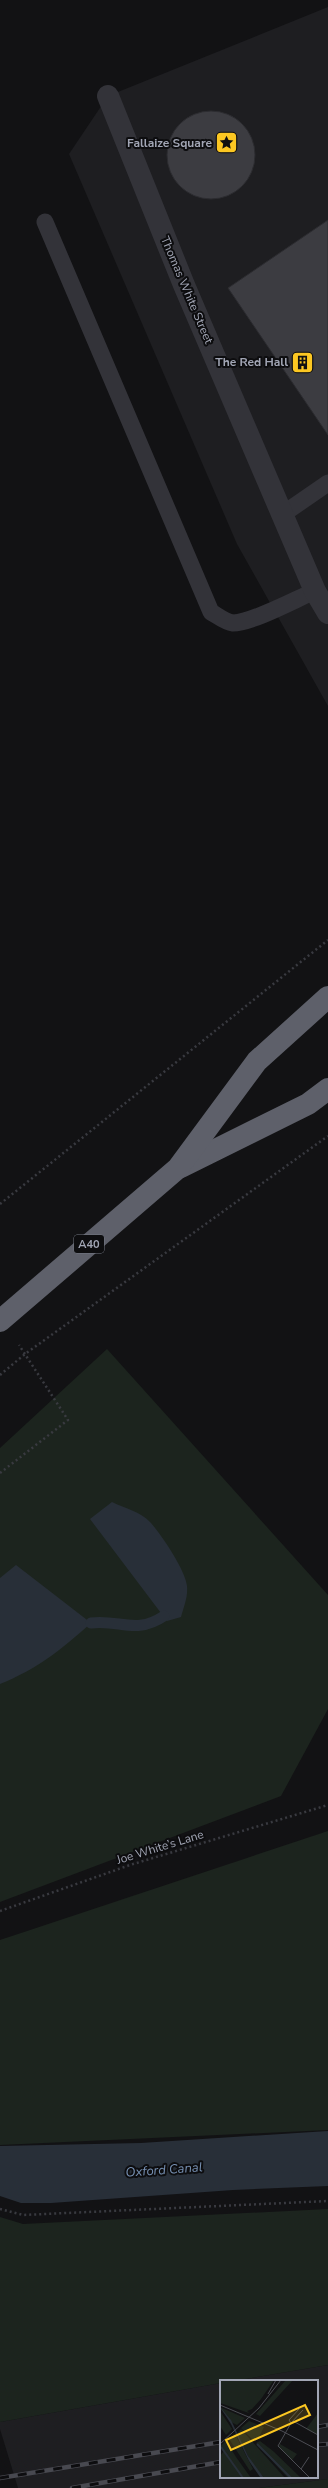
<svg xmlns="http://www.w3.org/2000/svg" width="328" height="2488" viewBox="0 0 328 2488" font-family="'Nunito Sans',sans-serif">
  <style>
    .built { fill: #1e1e21 }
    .green { fill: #1c241e }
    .water { fill: #282f38 }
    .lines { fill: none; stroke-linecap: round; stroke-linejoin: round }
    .stream { stroke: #282f38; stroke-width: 11 }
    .building { fill: #3c3c41; stroke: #2c2c30 }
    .path { stroke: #393a40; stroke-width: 2.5; stroke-dasharray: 2 3; stroke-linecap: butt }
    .lane { stroke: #333339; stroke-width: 17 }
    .street { stroke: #333339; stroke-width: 22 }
    .highway { stroke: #5e606a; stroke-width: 22 }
    .rail-casing { stroke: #484950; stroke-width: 4.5 }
    .rail { stroke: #0d0d0f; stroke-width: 3; stroke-dasharray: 9; stroke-linecap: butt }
    .labels { text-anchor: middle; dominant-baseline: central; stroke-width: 4; stroke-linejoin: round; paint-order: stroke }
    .shield { fill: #0d0d0f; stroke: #757883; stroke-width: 1 }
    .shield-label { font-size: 11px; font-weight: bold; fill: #a2a6b5 }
    .poi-label { font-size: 12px; font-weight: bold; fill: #a2a6b5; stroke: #0d0d0f; text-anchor: end }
    .street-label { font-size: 12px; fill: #a2a6b5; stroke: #0d0d0f }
    .water-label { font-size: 13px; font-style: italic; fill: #7791b3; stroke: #0d0d0f }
    .inset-river { fill: none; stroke: #282f38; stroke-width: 2 }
    .inset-road { fill: none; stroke: #4c4d54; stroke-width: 1 }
    .view { fill: #fcc722; fill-opacity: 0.15; stroke: #fcc722; stroke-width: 2 }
    .inset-edge { fill: none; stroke: #a2a6b5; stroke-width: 2 }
  </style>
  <rect width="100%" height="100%" fill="#121214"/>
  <g class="built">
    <polygon points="328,7 328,706 237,544 69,154 108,96"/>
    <polygon points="328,2365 328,2479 259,2488 18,2488 0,2429 0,2422 221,2383 221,2477 317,2477 317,2381 234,2381"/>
  </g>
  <g class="green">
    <polygon points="107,1349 328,1595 328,1709 281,1796 0,1902 0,1448"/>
    <polygon points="328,1831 328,2130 0,2145 0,1940"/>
    <polygon points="328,2209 328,2365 234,2381 221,2381 221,2383 0,2422 0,2217 23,2224"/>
    <polygon points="328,2479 328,2488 259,2488"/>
  </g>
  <g class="water">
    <path d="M112,1502C124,1508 141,1512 150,1522C161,1534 186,1571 187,1586C188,1597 184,1606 181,1617L167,1621L90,1519Z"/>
    <path d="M16,1565L91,1623C61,1650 37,1669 0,1684V1578Z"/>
    <polygon points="328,2131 328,2186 233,2190 51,2203 21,2203 0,2196 0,2146 141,2143"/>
  </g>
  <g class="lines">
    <path class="stream" d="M91,1623C119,1619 136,1635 164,1616"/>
  </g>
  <g class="building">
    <circle cx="211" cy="155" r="44"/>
    <polygon points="328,220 328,435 228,288"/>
  </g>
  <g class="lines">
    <g class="path">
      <polyline points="0,1204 328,940"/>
      <polyline points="0,1375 25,1354 328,1136"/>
      <polyline points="0,1473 68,1420 19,1345"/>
      <polyline points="0,1911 130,1865 328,1805"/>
      <polyline points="0,2209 23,2215 328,2201"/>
    </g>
    <g class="lane">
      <path d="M45,222L211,612C218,616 225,622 233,623C252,623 296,599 315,591"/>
      <polyline points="283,514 328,483"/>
    </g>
    <polyline class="street" points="108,96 184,285 315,591 328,613"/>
    <g class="highway">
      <polyline points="181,1167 308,1104 328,1089"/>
      <polyline points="0,1321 178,1168 257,1061 328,997"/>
    </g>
    <defs>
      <g id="rail">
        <polyline points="317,2427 328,2425"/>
        <polyline points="317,2445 328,2444"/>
        <polyline points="0,2478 221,2442"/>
        <polyline points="72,2488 221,2462"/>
      </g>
    </defs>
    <use href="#rail" class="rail-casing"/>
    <use href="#rail" class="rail"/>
  </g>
  <defs>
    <symbol id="sight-square" viewBox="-11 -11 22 22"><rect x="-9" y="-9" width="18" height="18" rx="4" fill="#fcc722" stroke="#0d0d0f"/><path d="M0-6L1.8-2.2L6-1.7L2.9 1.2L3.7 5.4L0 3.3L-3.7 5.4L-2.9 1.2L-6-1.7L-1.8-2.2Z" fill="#111"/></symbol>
    <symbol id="building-square" viewBox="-11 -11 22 22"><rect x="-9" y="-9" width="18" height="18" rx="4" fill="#fcc722" stroke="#0d0d0f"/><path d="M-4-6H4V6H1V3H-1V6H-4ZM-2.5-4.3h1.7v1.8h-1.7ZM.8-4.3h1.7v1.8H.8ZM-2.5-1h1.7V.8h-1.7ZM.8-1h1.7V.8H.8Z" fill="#111"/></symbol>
  </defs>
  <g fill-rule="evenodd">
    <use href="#sight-square" x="214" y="130" width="25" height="25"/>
    <use href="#building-square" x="290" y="350" width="25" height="25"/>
  </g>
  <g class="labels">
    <rect class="shield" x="74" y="1235" width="30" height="18" rx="3"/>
    <g class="shield-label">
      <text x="89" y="1244">A40</text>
    </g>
    <g class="poi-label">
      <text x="212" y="143">Fallaize Square</text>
      <text x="288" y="362">The Red Hall</text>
    </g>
    <g class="street-label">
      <text transform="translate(187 290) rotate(67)">Thomas White Street</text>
      <text transform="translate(160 1847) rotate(-17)">Joe White’s Lane</text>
    </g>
    <g class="water-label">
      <text transform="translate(164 2170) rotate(-4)">Oxford Canal</text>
    </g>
  </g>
  <g transform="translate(220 2380)">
    <rect width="98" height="98" fill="#121214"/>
    <path d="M0,0H54L41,19L32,29L27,31L29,33L0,23ZM66,0H73L40,36L36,34ZM0,28H2L25,38L17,45L11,42ZM0,31L12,49L6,55L0,46ZM98,33V55L86,49ZM29,41L44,47L38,59H32L21,48ZM21,49L65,98H44L30,80L17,54ZM15,54L33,89L30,91L9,59ZM6,61L16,77L31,98H0V76L4,71L0,66ZM40,61L53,71L80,97L68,98L36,63ZM60,64L77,74L72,80L59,67Z" fill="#1c241e"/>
    <path d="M0,27L11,40L28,76L44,98L40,97L29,81L11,44Z" fill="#282f38"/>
    <path class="inset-river" d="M37,64L71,98M1,67L23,98"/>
    <path class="inset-road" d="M48,14L56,0M0,25L62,51L98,70M83,30L71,43L58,66L89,97M73,41L98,55M71,43L69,40L79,29M0,64L39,28L61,0M81,89L89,77"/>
    <path class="view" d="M85,25L90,35L11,70L6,60Z"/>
    <rect width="98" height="98" class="inset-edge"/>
  </g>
</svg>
